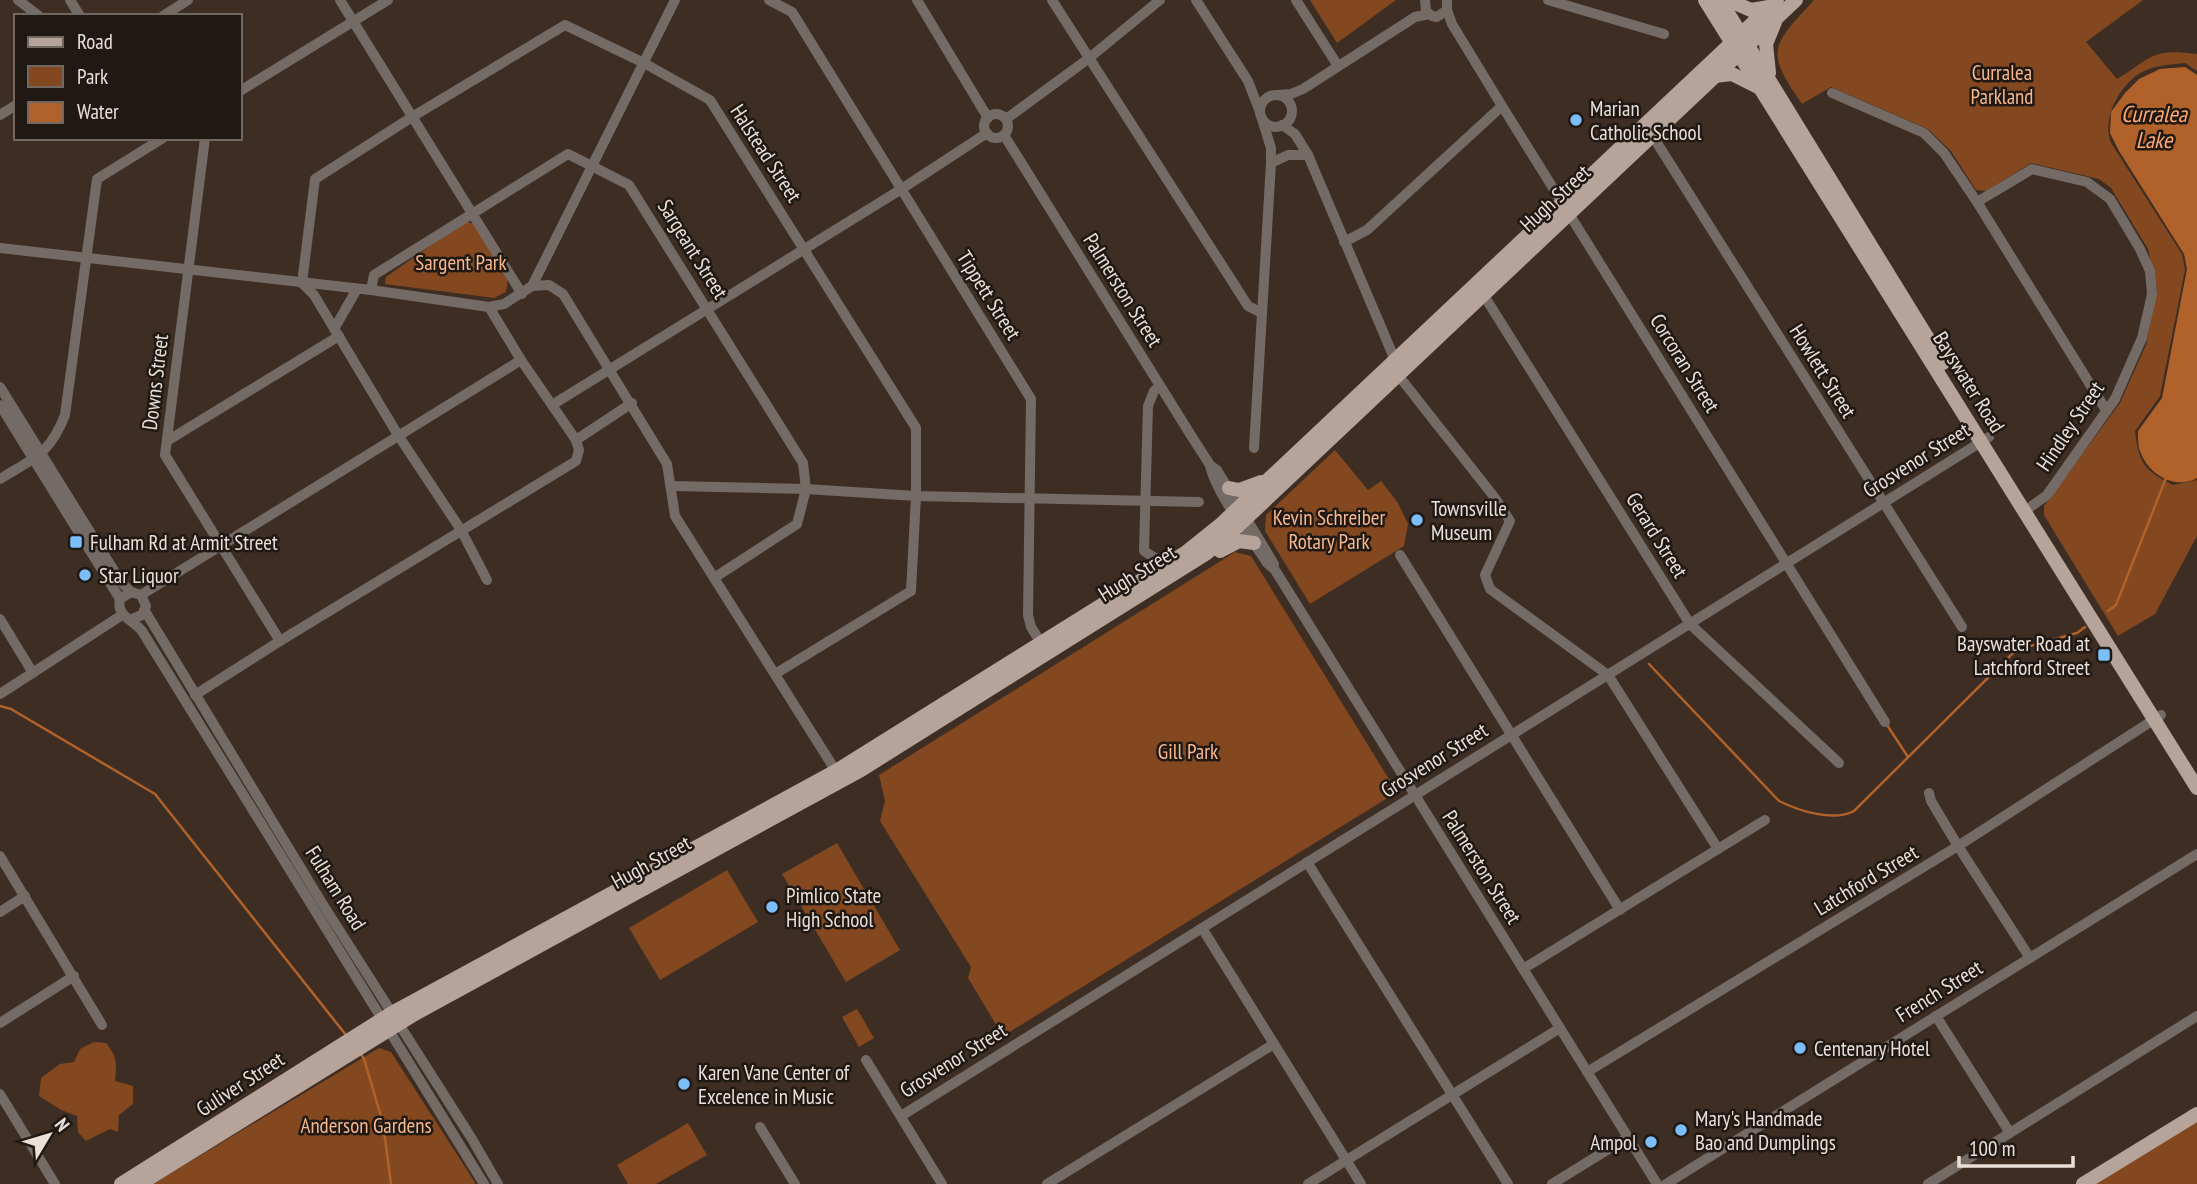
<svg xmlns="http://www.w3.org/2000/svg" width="2197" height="1184" viewBox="0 0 2197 1184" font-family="'PT Sans Narrow',sans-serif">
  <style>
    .green { fill: #83481f }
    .water { fill: #b1622a }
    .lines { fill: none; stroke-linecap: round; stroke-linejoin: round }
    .stream { stroke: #b1622a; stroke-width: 2.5 }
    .minor { stroke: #746b66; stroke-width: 10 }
    .major { stroke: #b6a49a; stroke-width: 14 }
    .poi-dot { fill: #7cbef9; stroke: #1f1813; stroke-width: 2.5 }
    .labels { text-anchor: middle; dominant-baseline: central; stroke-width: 5; stroke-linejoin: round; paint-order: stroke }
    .park-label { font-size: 21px; fill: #f7b78f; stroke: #1f1813 }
    .poi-label { font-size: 21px; fill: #ebdfd9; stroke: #1f1813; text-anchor: start }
    .street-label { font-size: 21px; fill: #ebdfd9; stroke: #1f1813 }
    .water-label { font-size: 23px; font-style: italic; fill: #fea973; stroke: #1f1813 }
  </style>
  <rect width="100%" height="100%" fill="#3e2d23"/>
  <g class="green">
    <polygon points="1310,0 1396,0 1337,43"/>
    <path d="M1814,0H2143L2086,42L2117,79C2153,57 2151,48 2197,54V71L2185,63C2169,65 2151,65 2137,75C2117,90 2102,120 2111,143L2182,254L2185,270L2160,396L2135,431C2139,464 2144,470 2173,485L2197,480V536L2155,614L2118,636L2044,515V506L2120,403L2146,345L2157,289L2148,249L2111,188L2099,179L2031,163L1986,191L1976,190L1951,151L1928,129L1831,87L1802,104C1764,50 1772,46 1814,0Z"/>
    <polygon points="465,221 476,225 508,278 506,292 494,298 385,284 386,277"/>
    <polygon points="1335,450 1368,490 1381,481 1398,503 1408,524 1404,546 1310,604 1265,531 1266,515"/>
    <polygon points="1235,552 1251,556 1397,792 1003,1036 968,978 971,967 880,821 885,801 879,775"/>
    <polygon points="837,843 900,950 846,982 782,874"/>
    <polygon points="727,870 758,922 660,980 629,928"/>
    <polygon points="857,1009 874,1038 859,1047 842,1017"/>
    <path d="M94,1042L106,1043C117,1056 117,1064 115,1081L133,1086V1104L119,1115L118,1132L110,1129L86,1141L78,1132L77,1116L61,1110L39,1096L41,1078L60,1064L74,1062L80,1049Z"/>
    <polygon points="379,1048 391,1052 476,1184 153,1184"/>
    <polygon points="2197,1120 2197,1184 2096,1184"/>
    <polygon points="688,1123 707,1155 656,1184 628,1184 617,1165"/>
  </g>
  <path class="water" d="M2185,67L2197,75V478C2174,491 2146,473 2139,448C2138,443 2138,436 2138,431L2162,398L2187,269L2184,254L2119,151L2110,133L2111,112L2125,93L2139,79L2160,69Z"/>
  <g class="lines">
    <g class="stream">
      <polyline points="2108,611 2116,605 2166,478"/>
      <path d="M1649,664L1779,801C1799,811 1834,822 1854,811L2016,650L2077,633L2085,627"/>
      <polyline points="0,706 11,709 155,794 346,1035"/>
      <polyline points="1887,725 1908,757"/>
      <polyline points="361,1054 364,1059 383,1123 391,1184"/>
    </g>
    <g class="minor">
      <polyline points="18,0 39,16"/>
      <polyline points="70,0 80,16"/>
      <polyline points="340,0 522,294"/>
      <polyline points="769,0 792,12 1031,399 1028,615 1031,627 1045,649"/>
      <polyline points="917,0 988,118"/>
      <polyline points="1052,0 1248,306 1260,312"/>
      <polyline points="1196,0 1248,81 1260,112"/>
      <polyline points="1296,0 1338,66"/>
      <polyline points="1425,0 1426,11 1432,16 1437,17 1447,10 1447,0"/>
      <polyline points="1548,0 1664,34"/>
      <polyline points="1447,10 1452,24 1502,106 1885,722"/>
      <polyline points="163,16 188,0"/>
      <polyline points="240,91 388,0"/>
      <polyline points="1832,93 1924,133 1944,153 1977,202 2106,410"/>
      <polyline points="1278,95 1291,94 1303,89 1415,17 1429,14"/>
      <circle cx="1276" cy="111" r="16"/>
      <circle cx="996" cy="126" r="12"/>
      <polyline points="0,115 16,105"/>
      <polyline points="1006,119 1088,59 1160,0"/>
      <polyline points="1282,125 1295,134 1308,155 1395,360 1398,375 1495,498 1510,521 1485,575 1490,589 1608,675 1718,849"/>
      <polyline points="1004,135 1192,437 1210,465 1217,470 1274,564"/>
      <polyline points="1652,135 1962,627"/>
      <polyline points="205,138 165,455 280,641"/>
      <polyline points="1271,163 1288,155 1308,155"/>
      <polyline points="1977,202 2032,169 2087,182 2110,199 2140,249 2150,271 2152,294 2142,338 2115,399 2047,495 2025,511"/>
      <polyline points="1344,242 1367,230 1502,106"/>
      <polyline points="0,248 371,290 489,307 504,304 532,286 549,285 563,294 667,464 675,516 839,776"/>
      <polyline points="532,286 675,0"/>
      <polyline points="371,290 374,275 568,154 629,185 803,463 806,489 797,524 714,578"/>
      <polyline points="1483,294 1690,624 1839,763"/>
      <polyline points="489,307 521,360 576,440"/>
      <polyline points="334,329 357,289"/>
      <polyline points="1160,386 1154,391 1148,406 1144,551 1166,565"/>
      <polyline points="0,387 121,582 131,592"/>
      <polyline points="0,405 120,599"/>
      <polyline points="552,405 900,190 987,133"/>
      <polyline points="167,441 339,336"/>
      <polyline points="1254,448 1271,163 1271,148 1262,119"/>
      <path d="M1210,465C1215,492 1251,538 1267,563L1275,570L1657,1184"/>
      <path d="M0,479C34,458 50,454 65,415L97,179L163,138"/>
      <polyline points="672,486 806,489 916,496 1199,502"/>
      <polyline points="1400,555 1620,910"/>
      <polyline points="487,580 461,530 398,435 314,295 302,283 315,179 412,117 565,25 644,63 710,100 916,428 916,496 911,591 775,674"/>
      <polyline points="141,595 521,360"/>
      <polyline points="145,611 322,903 472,1139 498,1184"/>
      <polyline points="0,619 33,673"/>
      <path d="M132,619L142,615L146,606L141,595L131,592L120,599C116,616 132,619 142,631L484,1184"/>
      <polyline points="0,694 122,615"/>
      <polyline points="195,695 280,641 576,461 579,450 576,440 632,403"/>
      <polyline points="1929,793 1931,801 1958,846 2030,958"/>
      <polyline points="0,856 102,1025"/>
      <polyline points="1307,862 1508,1184"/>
      <polyline points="0,912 25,896"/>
      <polyline points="1202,928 1361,1184"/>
      <polyline points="1523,969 1765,820"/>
      <polyline points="1936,1016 2010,1133"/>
      <polyline points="0,1023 74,976"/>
      <polyline points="866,1060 942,1184"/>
      <polyline points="1587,1072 1958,846 2161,715"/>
      <polyline points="0,1094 55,1184"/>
      <polyline points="901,1116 1989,437"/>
      <polyline points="760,1127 795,1184"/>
      <polyline points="1047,1184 1274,1044"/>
      <polyline points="1308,1184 1560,1028"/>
      <polyline points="1552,1184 1628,1137"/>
      <polyline points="1666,1184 2197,854"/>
      <polyline points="1928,1184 2197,1016"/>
    </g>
    <g class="major">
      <polyline points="1705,0 2197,788"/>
      <polyline points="1720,0 1943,363"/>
      <polyline points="1728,0 1751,10 1769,7"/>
      <polyline points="1769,73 1766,44 1775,22"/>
      <polyline points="1714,76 1732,74 1758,87"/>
      <polyline points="1229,488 1239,490 1261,482"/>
      <polyline points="1220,551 1239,541 1254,543"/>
      <polyline points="121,1184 392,1013 836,771 1185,553 1220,525 1777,0"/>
      <polyline points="140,1184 413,1015 861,770 1207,553 1235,529 1796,0"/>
      <polyline points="2083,1184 2197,1114"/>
    </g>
  </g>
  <g class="poi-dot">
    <circle cx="1576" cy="120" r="7"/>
    <circle cx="1417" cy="520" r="7"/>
    <rect x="69" y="535" width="14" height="14" rx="3.5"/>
    <circle cx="85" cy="575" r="7"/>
    <rect x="2097" y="648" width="14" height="14" rx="3.5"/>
    <circle cx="772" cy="907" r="7"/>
    <circle cx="1800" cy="1048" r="7"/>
    <circle cx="684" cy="1084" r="7"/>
    <circle cx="1681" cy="1130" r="7"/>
    <circle cx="1651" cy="1142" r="7"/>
  </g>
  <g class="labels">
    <g class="park-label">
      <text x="2002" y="72">Curralea<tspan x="2002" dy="24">Parkland</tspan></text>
      <text x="461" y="262">Sargent Park</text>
      <text x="1329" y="517">Kevin Schreiber<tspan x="1329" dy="24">Rotary Park</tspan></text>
      <text x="1188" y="751">Gill Park</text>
      <text x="366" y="1125">Anderson Gardens</text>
    </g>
    <g class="poi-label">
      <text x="1590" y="108">Marian<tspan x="1590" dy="24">Catholic School</tspan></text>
      <text x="1431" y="508">Townsville<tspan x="1431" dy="24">Museum</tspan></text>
      <text x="90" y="542">Fulham Rd at Armit Street</text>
      <text x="99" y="575">Star Liquor</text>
      <text x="2090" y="643" text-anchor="end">Bayswater Road at<tspan x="2090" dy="24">Latchford Street</tspan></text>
      <text x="786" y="895">Pimlico State<tspan x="786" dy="24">High School</tspan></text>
      <text x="1814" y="1048">Centenary Hotel</text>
      <text x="698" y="1072">Karen Vane Center of<tspan x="698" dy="24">Excelence in Music</tspan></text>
      <text x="1695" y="1118">Mary's Handmade<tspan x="1695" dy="24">Bao and Dumplings</tspan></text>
      <text x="1637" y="1142" text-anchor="end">Ampol</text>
    </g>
    <g class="street-label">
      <text transform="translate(766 153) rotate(57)">Halstead Street</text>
      <text transform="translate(1555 198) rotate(-43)">Hugh Street</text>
      <text transform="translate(693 249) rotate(58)">Sargeant Street</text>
      <text transform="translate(1123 290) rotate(58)">Palmerston Street</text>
      <text transform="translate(989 295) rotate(58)">Tippett Street</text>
      <text transform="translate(1685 363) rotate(58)">Corcoran Street</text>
      <text transform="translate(1823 371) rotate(58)">Howlett Street</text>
      <text transform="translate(155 382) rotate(-83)">Downs Street</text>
      <text transform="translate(1969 382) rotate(58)">Bayswater Road</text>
      <text transform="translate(2070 426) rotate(-56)">Hindley Street</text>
      <text transform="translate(1916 460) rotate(-32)">Grosvenor Street</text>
      <text transform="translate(1657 535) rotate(58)">Gerard Street</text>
      <text transform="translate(1137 573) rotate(-32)">Hugh Street</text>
      <text transform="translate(1434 760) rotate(-32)">Grosvenor Street</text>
      <text transform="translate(651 862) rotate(-29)">Hugh Street</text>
      <text transform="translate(1482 867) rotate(58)">Palmerston Street</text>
      <text transform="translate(1866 880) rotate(-31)">Latchford Street</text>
      <text transform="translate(336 888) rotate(58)">Fulham Road</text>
      <text transform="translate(1939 991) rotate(-32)">French Street</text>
      <text transform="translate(953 1060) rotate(-32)">Grosvenor Street</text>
      <text transform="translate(240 1084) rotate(-33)">Guliver Street</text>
    </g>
    <g class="water-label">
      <text x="2154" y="113">Curralea<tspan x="2154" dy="26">Lake</tspan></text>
    </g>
  </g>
  <rect x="14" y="14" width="228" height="126" fill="#1f1813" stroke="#716862" stroke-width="2"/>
  <rect x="28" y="37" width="35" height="10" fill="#b6a49a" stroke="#716862" stroke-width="2"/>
  <text x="77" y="49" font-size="21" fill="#ebdfd9">Road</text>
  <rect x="28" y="66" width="35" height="21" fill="#83481f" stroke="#716862" stroke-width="2"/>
  <text x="77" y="84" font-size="21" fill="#ebdfd9">Park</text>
  <rect x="28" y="102" width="35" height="21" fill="#b1622a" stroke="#716862" stroke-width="2"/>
  <text x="77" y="119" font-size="21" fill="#ebdfd9">Water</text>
  <g transform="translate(49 1135) rotate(52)" stroke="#1f1813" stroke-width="5" paint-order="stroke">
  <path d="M0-5L12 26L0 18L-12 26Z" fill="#ebdfd9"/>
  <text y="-10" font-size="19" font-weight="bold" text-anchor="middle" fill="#ebdfd9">N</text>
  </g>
  <path d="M1959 1156v10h114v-10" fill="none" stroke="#ebdfd9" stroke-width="3.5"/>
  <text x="1969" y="1156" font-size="21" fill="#ebdfd9" stroke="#1f1813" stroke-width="5" paint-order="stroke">100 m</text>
</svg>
